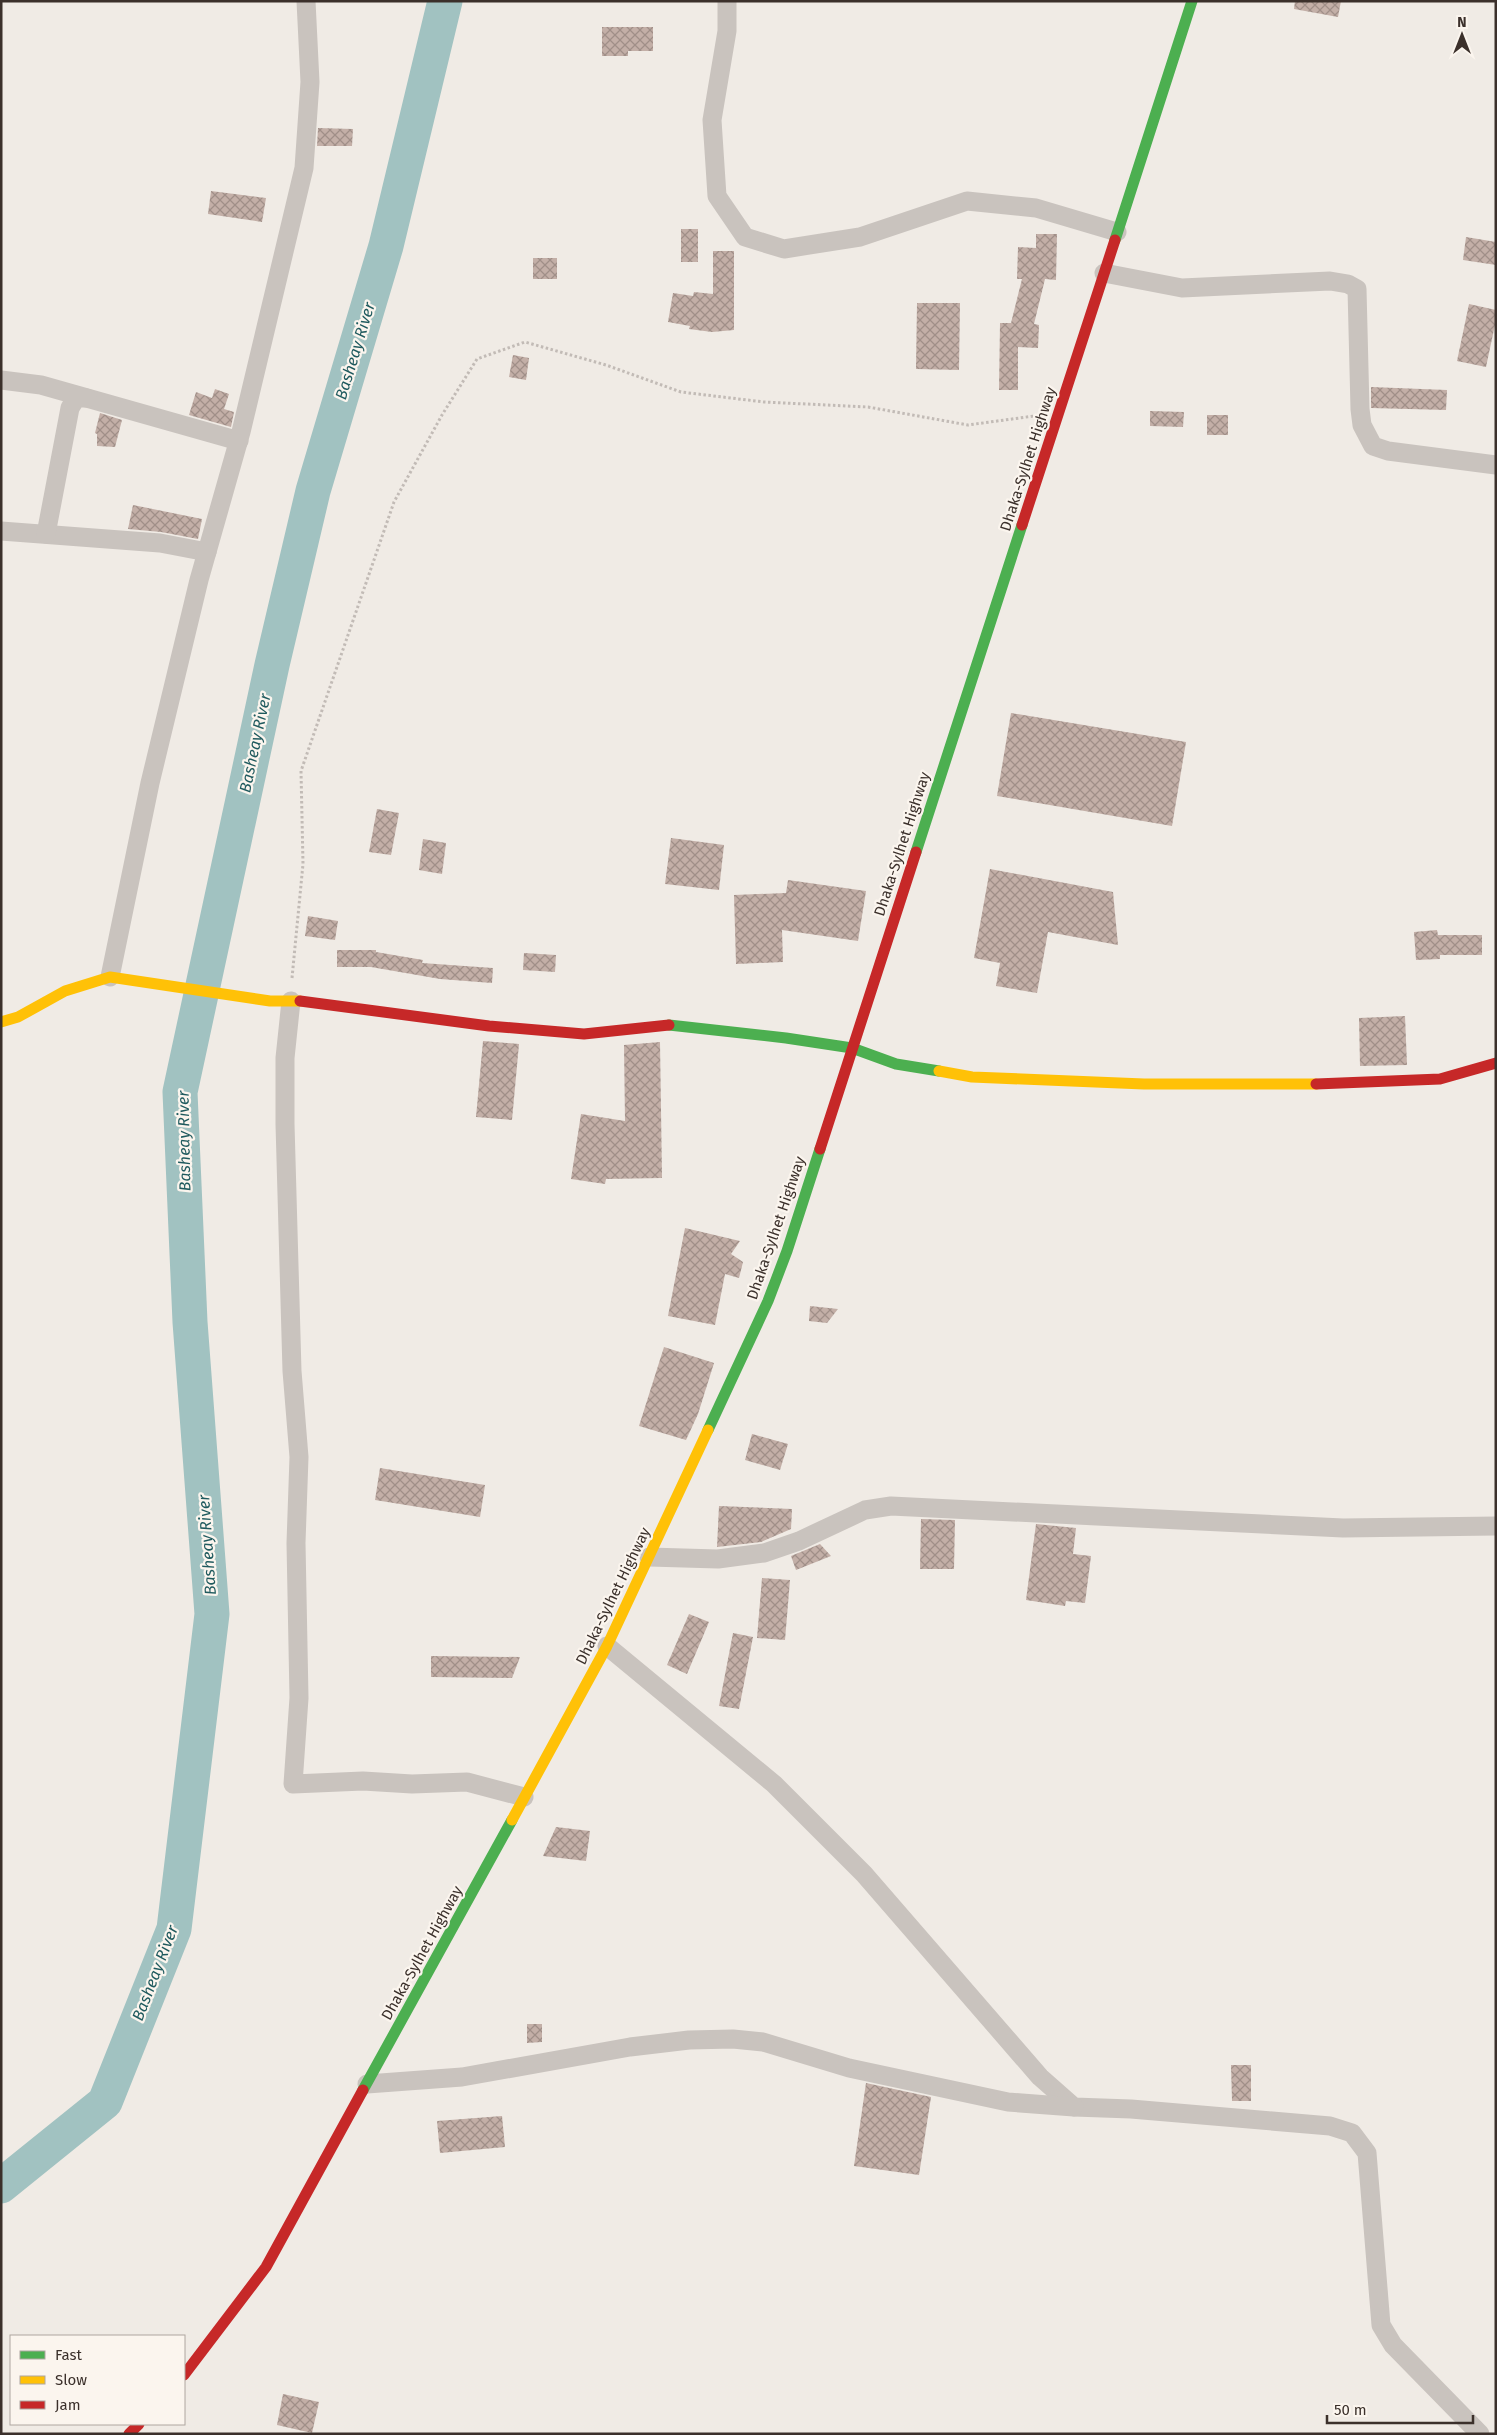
<svg xmlns="http://www.w3.org/2000/svg" width="1497" height="2435" viewBox="0 0 1497 2435" font-family="'Fira Sans',sans-serif">
  <style>
    .lines { fill: none; stroke-linecap: round; stroke-linejoin: round }
    .river { stroke: #a1c2c1; stroke-width: 35 }
    .building { fill: url(#building-cross-hatch) }
    .path { stroke: #c2bbb6; stroke-width: 3; stroke-dasharray: 2.5 2.5; stroke-linecap: butt }
    .street { stroke: #c9c3be; stroke-width: 19 }
    .fast { stroke: #4caf50; stroke-width: 11 }
    .slow { stroke: #ffc107; stroke-width: 11 }
    .jam { stroke: #c62828; stroke-width: 11 }
    .labels { text-anchor: middle; dominant-baseline: central; stroke-width: 4.5; stroke-linejoin: round; paint-order: stroke }
    .street-label { font-size: 15px; fill: #3b302b; stroke: #fbf5ee }
    .water-label { font-size: 16px; font-style: italic; fill: #1f5a5e; stroke: #fbf5ee }
  </style>
  <defs>
    <pattern id="building-cross-hatch" width="8" height="8" patternUnits="userSpaceOnUse" patternTransform="scale(1.25)"><rect width="8" height="8" fill="#c3afa7"/><path d="M0 0l8 8M0 8l8-8" fill="none" stroke="#a08f88"/></pattern>
  </defs>
  <rect width="100%" height="100%" fill="#f0ebe5"/>
  <g class="lines">
    <polyline class="river" points="1,2186 105,2102 174,1929 212,1614 190,1322 180,1092 272,665 313,491 386,246 445,1"/>
  </g>
  <g class="building">
    <polygon points="1295,1 1341,1 1338,17 1294,9"/>
    <polygon points="602,27 653,27 653,51 628,51 628,56 602,56"/>
    <polygon points="318,128 353,129 352,146 317,146"/>
    <polygon points="211,191 266,198 262,222 208,214"/>
    <rect x="681" y="229" width="17" height="33"/>
    <polygon points="1036,234 1057,234 1056,280 1045,279 1034,324 1039,325 1038,348 1018,347 1018,390 999,390 1000,323 1011,323 1022,279 1017,279 1018,247 1036,248"/>
    <polygon points="1466,237 1496,242 1496,265 1463,260"/>
    <polygon points="713,251 734,251 734,330 712,332 689,329 690,326 668,322 673,293 693,296 694,292 713,294"/>
    <rect x="533" y="258" width="24" height="21"/>
    <polygon points="917,303 960,303 959,370 916,369"/>
    <polygon points="1469,304 1496,310 1496,320 1486,367 1457,361"/>
    <polygon points="513,355 529,358 526,380 509,377"/>
    <polygon points="1371,387 1447,390 1446,410 1371,408"/>
    <polygon points="215,389 229,394 224,409 234,412 231,427 189,415 196,392 212,398"/>
    <polygon points="1150,411 1184,412 1183,427 1150,426"/>
    <polygon points="100,413 122,420 115,447 97,446 97,434 95,433"/>
    <rect x="1207" y="415" width="21" height="20"/>
    <polygon points="133,505 202,519 198,539 161,532 128,529"/>
    <polygon points="1011,713 1186,742 1172,826 997,796"/>
    <polygon points="377,809 399,813 391,855 369,852"/>
    <polygon points="671,838 724,845 719,890 665,884"/>
    <polygon points="423,839 446,843 442,874 419,870"/>
    <polygon points="990,869 1113,892 1118,945 1048,932 1037,993 996,986 1000,963 974,958"/>
    <polygon points="788,880 866,891 858,941 782,930 783,962 736,964 734,895 786,893"/>
    <polygon points="308,916 338,921 335,940 305,936"/>
    <polygon points="1437,930 1438,935 1482,935 1482,955 1440,955 1440,959 1416,960 1414,932"/>
    <polygon points="337,950 376,950 376,952 423,960 422,963 493,968 492,983 440,979 371,967 337,967"/>
    <polygon points="524,953 556,955 555,972 523,970"/>
    <polygon points="1405,1016 1407,1065 1360,1066 1359,1018"/>
    <polygon points="483,1041 519,1044 512,1120 476,1117"/>
    <polygon points="660,1042 662,1178 606,1179 605,1184 571,1179 581,1114 625,1121 624,1045"/>
    <polygon points="685,1228 740,1241 731,1254 743,1262 739,1278 725,1274 715,1325 668,1316"/>
    <polygon points="810,1306 838,1309 827,1323 809,1321"/>
    <polygon points="664,1347 714,1363 698,1414 686,1440 639,1426"/>
    <polygon points="752,1434 788,1444 780,1470 745,1460"/>
    <polygon points="380,1468 485,1485 480,1517 375,1500"/>
    <polygon points="719,1506 792,1509 791,1529 761,1542 717,1547"/>
    <polygon points="921,1519 955,1520 954,1569 920,1569"/>
    <polygon points="1036,1524 1076,1528 1073,1554 1091,1556 1085,1603 1066,1601 1065,1606 1026,1600"/>
    <polygon points="820,1544 831,1556 796,1570 791,1556"/>
    <polygon points="762,1578 790,1580 785,1640 757,1638"/>
    <polygon points="689,1614 709,1622 687,1674 667,1665"/>
    <polygon points="733,1633 753,1637 739,1709 719,1706"/>
    <polygon points="431,1656 520,1657 512,1678 431,1677"/>
    <polygon points="556,1827 590,1831 586,1861 543,1856"/>
    <polygon points="527,2024 542,2024 542,2042 527,2043"/>
    <polygon points="1231,2065 1251,2065 1251,2101 1232,2101"/>
    <polygon points="866,2083 931,2097 919,2175 854,2166"/>
    <polygon points="502,2116 505,2147 440,2153 437,2121"/>
    <polygon points="283,2394 319,2402 312,2433 277,2425"/>
  </g>
  <g class="lines">
    <polyline class="path" points="292,978 303,864 301,771 394,502 442,415 477,359 525,342 606,365 681,392 764,402 868,407 968,425 1034,416"/>
    <g class="street">
      <polyline points="727,1 727,31 712,120 717,196 745,237 784,249 860,237 967,201 1036,208 1117,232"/>
      <polyline points="1104,273 1182,288 1330,281 1348,284 1357,289 1360,409 1362,425 1373,446 1388,451 1496,465"/>
      <polyline points="1,380 41,385 239,441"/>
      <polyline points="1,531 160,543 207,552"/>
      <polyline points="46,534 70,408 76,398 87,398"/>
      <polyline points="110,977 150,783 199,580 241,432 304,168 310,82 306,1"/>
      <polyline points="291,1001 285,1058 285,1124 292,1371 299,1457 296,1543 299,1698 293,1784 363,1781 412,1784 467,1782 524,1797"/>
      <polyline points="649,1557 718,1559 764,1553 799,1541 865,1510 891,1506 1343,1528 1496,1526"/>
      <polyline points="607,1646 774,1784 864,1874 1040,2077 1074,2107 1131,2109 1330,2126 1352,2133 1367,2153 1381,2325 1393,2345 1480,2434"/>
      <polyline points="367,2084 462,2077 630,2047 689,2040 733,2039 763,2042 849,2068 1008,2102 1074,2107"/>
    </g>
    <g class="fast">
      <polyline points="1115,240 1192,1"/>
      <polyline points="916,852 1022,525"/>
      <polyline points="669,1025 786,1038 852,1048 896,1064 939,1071"/>
      <polyline points="708,1430 768,1301 787,1251 820,1149"/>
      <polyline points="363,2090 512,1820"/>
    </g>
    <g class="slow">
      <polyline points="1,1022 18,1017 65,991 110,977 270,1001 300,1001"/>
      <polyline points="939,1071 972,1077 1144,1084 1316,1084"/>
      <polyline points="512,1820 607,1646 708,1430"/>
    </g>
    <g class="jam">
      <polyline points="1022,525 1115,240"/>
      <polyline points="300,1001 489,1026 584,1034 669,1025"/>
      <polyline points="1316,1084 1440,1079 1496,1063"/>
      <polyline points="820,1149 916,852"/>
      <polyline points="184,2375 266,2267 363,2090"/>
      <polyline points="129,2434 139,2424"/>
    </g>
  </g>
  <g class="labels">
    <g class="street-label">
      <text transform="translate(1028 459) rotate(-72)">Dhaka-Sylhet Highway</text>
      <text transform="translate(902 844) rotate(-72)">Dhaka-Sylhet Highway</text>
      <text transform="translate(776 1228) rotate(-71)">Dhaka-Sylhet Highway</text>
      <text transform="translate(613 1596) rotate(-64)">Dhaka-Sylhet Highway</text>
      <text transform="translate(422 1953) rotate(-61)">Dhaka-Sylhet Highway</text>
    </g>
    <g class="water-label">
      <text transform="translate(355 351) rotate(-73)">Basheay River</text>
      <text transform="translate(255 743) rotate(-78)">Basheay River</text>
      <text transform="translate(184 1141) rotate(-91)">Basheay River</text>
      <text transform="translate(207 1545) rotate(-94)">Basheay River</text>
      <text transform="translate(155 1973) rotate(-69)">Basheay River</text>
    </g>
  </g>
  <rect width="1497" height="2435" fill="none" stroke="#3b302b" stroke-width="5"/>
  <rect x="10" y="2335" width="175" height="90" fill="#fbf5ee" stroke="#aea6a0"/>
  <rect x="20" y="2351" width="25" height="8" fill="#4caf50" stroke="#aea6a0"/>
  <text x="55" y="2360" font-size="15" fill="#3b302b">Fast</text>
  <rect x="20" y="2376" width="25" height="8" fill="#ffc107" stroke="#aea6a0"/>
  <text x="55" y="2385" font-size="15" fill="#3b302b">Slow</text>
  <rect x="20" y="2401" width="25" height="8" fill="#c62828" stroke="#aea6a0"/>
  <text x="55" y="2410" font-size="15" fill="#3b302b">Jam</text>
  <g transform="translate(1462 35)" stroke="#fbf5ee" stroke-width="4" paint-order="stroke">
  <path d="M0-4L9 19L0 12L-9 19Z" fill="#3b302b"/>
  <text y="-8" font-size="14" font-weight="bold" text-anchor="middle" fill="#3b302b">N</text>
  </g>
  <path d="M1327 2415v8h146v-8" fill="none" stroke="#3b302b" stroke-width="2.5"/>
  <text x="1334" y="2415" font-size="15" fill="#3b302b" stroke="#fbf5ee" stroke-width="4" paint-order="stroke">50 m</text>
</svg>
